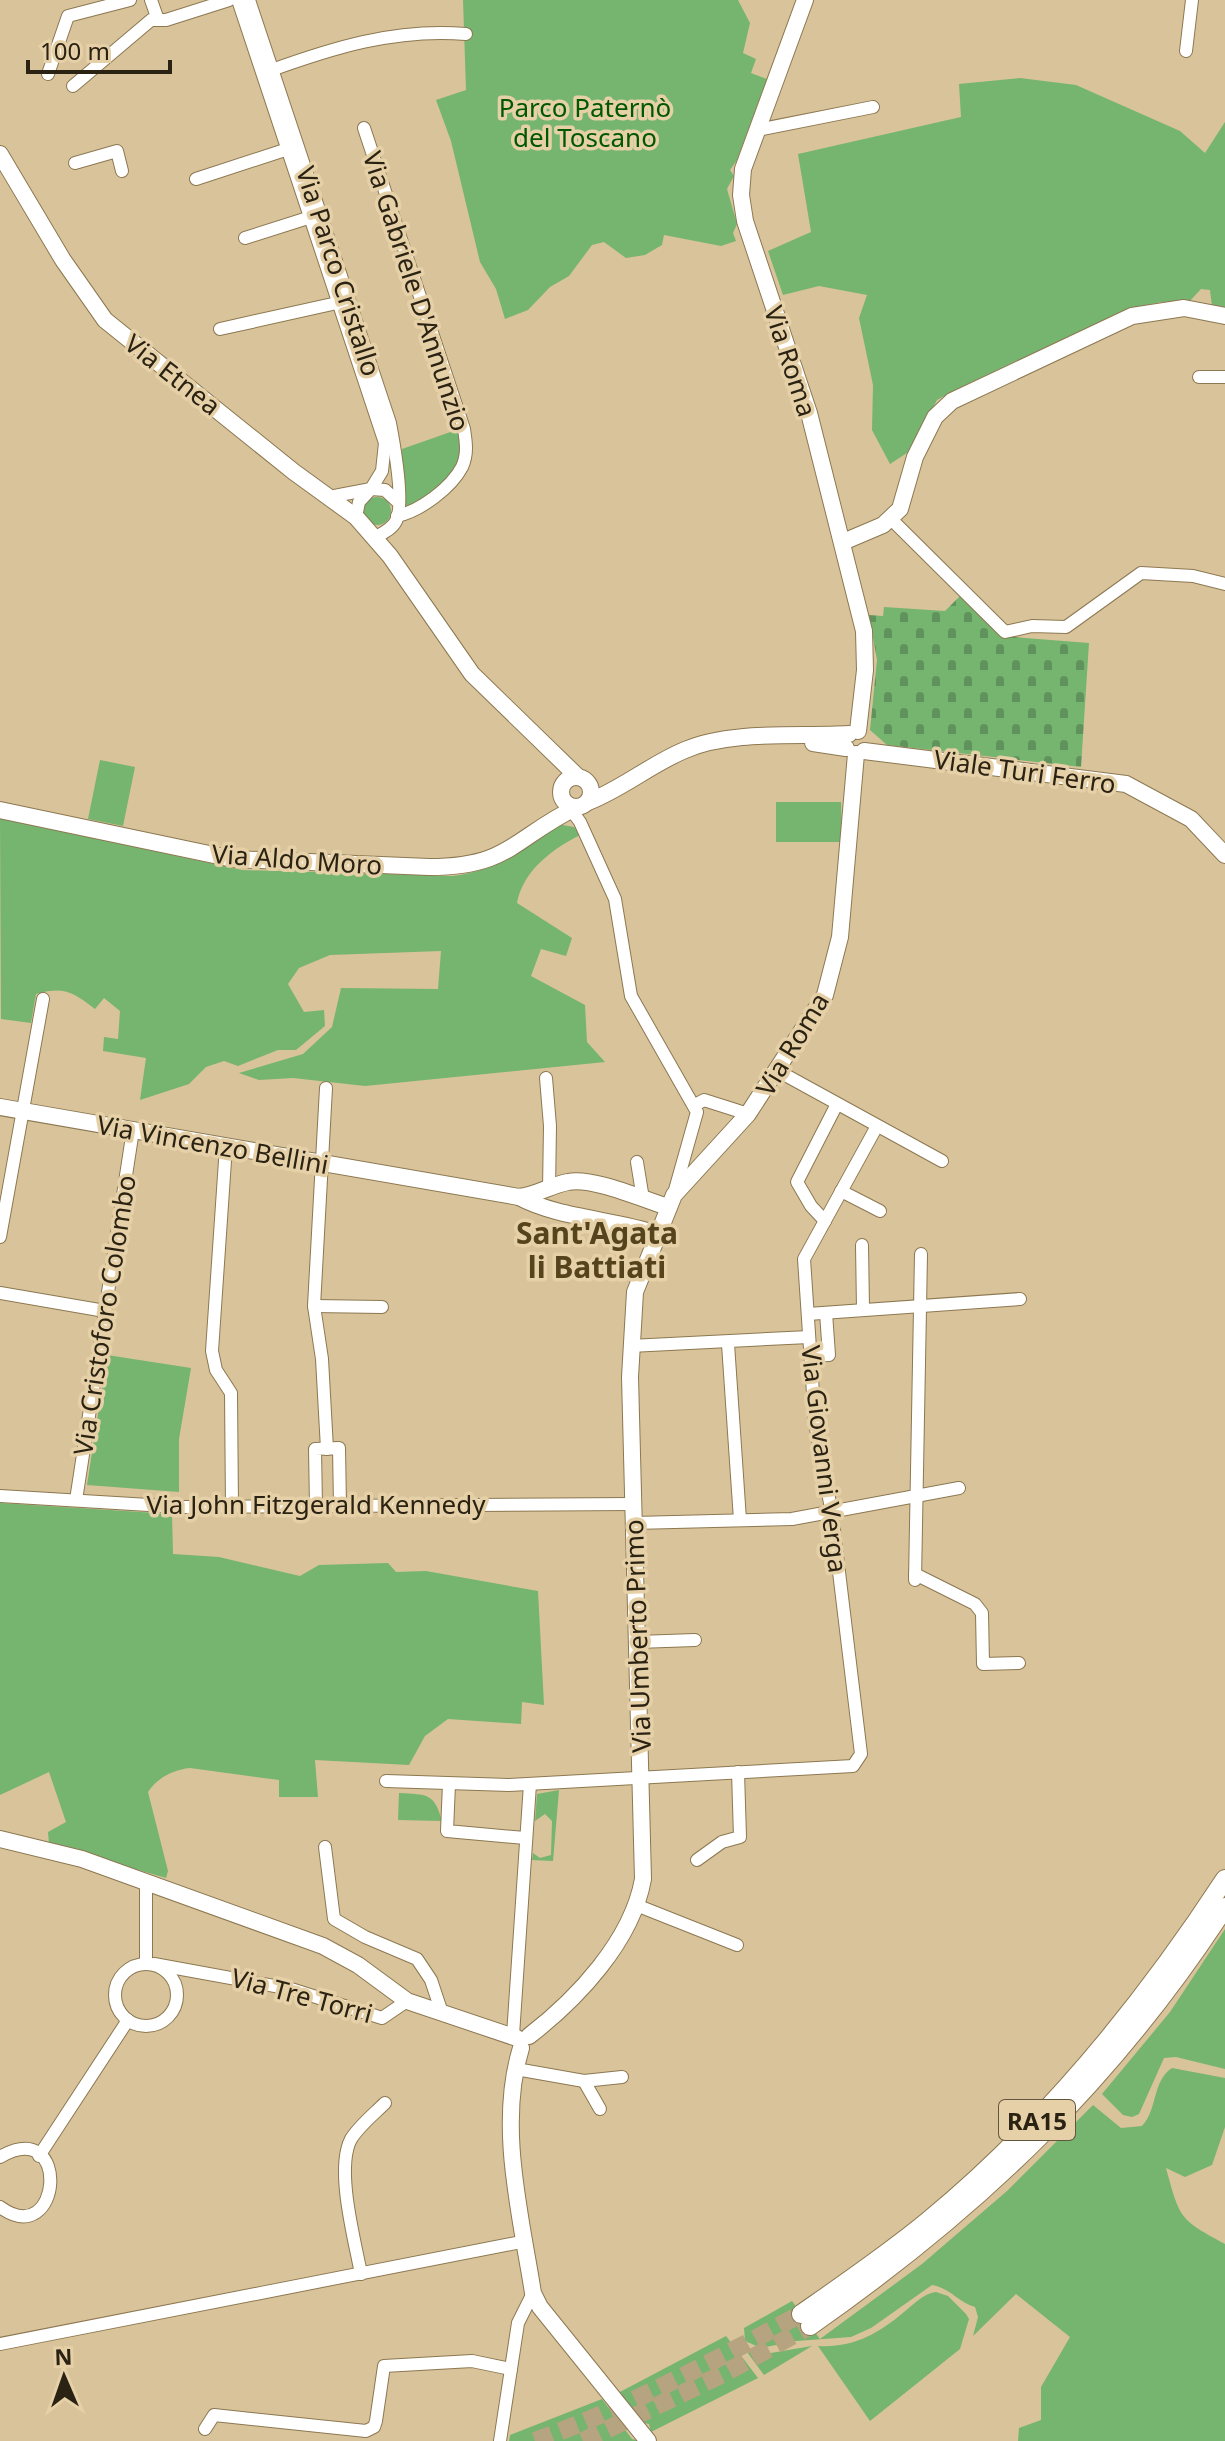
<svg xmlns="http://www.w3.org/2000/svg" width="1225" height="2441" viewBox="0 0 1225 2441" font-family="'Noto Sans',sans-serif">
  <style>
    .green { fill: #75b570 }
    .cemetery { fill: url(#cemetery-stones) }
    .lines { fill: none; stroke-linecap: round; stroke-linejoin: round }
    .highway-tunnel { stroke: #b6a37f; stroke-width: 18; stroke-dasharray: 18 9; stroke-linecap: butt }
    .minor-casing { stroke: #8c7851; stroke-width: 14 }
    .major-casing { stroke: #8c7851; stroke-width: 18 }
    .highway-casing { stroke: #8c7851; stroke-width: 20 }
    .minor { stroke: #fff; stroke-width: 12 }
    .major { stroke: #fff; stroke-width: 16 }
    .highway { stroke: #fff; stroke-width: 18 }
    .labels { text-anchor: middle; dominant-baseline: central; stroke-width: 7; stroke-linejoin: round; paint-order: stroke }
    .shield { fill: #e6d0a7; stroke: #62563f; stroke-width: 2 }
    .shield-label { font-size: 24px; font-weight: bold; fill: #2a2212 }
    .park-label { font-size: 26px; fill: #005801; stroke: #e6d0a7 }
    .street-label { font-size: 26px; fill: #2a2212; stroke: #e6d0a7 }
    .quarter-label { font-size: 30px; font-weight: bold; fill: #55431d; stroke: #e6d0a7 }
  </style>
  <defs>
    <pattern id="cemetery-stones" width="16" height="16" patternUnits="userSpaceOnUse" patternTransform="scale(2)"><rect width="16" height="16" fill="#75b570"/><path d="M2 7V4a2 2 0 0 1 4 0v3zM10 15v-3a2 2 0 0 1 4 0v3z" fill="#60935b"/></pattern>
  </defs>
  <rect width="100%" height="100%" fill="#d9c39a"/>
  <g class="green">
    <polygon points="463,0 738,0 750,23 743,53 756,59 751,73 767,79 737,160 730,170 734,176 727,189 737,224 733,233 736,241 721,246 664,235 662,245 645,255 626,258 604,242 592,245 569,276 550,287 528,310 505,319 496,289 480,262 451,141 436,100 466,90"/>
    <polygon points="1020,78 1076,85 1180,131 1205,153 1225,122 1225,307 1212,306 1210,290 1201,289 1189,302 1161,302 1127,309 961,387 937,400 910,451 890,464 872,430 873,385 859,318 867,295 819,286 783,295 768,251 811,232 798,154 961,117 959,84"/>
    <path d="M459,429C460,438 463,447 461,455C457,473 426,505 407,506L403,502L402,449Z"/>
    <circle cx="377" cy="511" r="14"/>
    <polygon points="100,760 135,767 123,826 88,819"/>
    <polygon points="776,802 841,802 842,842 776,842"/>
    <path d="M0,818L242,870L453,876C506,869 515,848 557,824L574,827L580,835C552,849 523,871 517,903L572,938L566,956L541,949L531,976L585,1005L587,1042L605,1062L365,1086L293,1078L259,1080L239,1073L303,1054L332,1027L341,988L438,989L441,951L330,955L299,968L288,984L304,1012L324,1010L325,1026L296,1050H278L238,1066L224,1061L206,1067L189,1084L140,1100L146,1058L103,1051L104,1037L118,1039L120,1011L104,998L95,1009C73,992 64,986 36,994L31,1023L1,1019Z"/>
    <polygon points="107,1355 191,1368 179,1439 179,1492 87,1485"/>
    <path d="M0,1503L172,1514L173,1554L219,1557L300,1576L319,1565L388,1563L396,1572L426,1571L538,1591L544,1705L522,1702L521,1724L448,1719L425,1736L409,1765L315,1760L318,1797H279V1780L190,1768C173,1770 157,1778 148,1792L168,1871L166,1878L49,1844L48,1832L66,1822L49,1772L0,1795Z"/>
    <polygon points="559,1790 553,1861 532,1860 533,1853 540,1858 551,1855 552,1821 545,1814 535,1821 537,1794"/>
    <path d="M399,1793C427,1795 434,1792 442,1821L398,1820Z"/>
    <polygon points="1225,1929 1225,2069 1176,2057 1164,2058 1139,2114 1132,2117 1123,2115 1102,2094 1170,2012"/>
    <path d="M1172,2068L1225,2078V2127L1212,2165L1185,2177L1166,2168C1180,2219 1179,2219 1225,2244V2441H1018L1019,2428L1041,2420V2387L1070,2337L1016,2294L973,2336L978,2317L975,2307C958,2302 950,2288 932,2285L871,2328L851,2337L796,2341L761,2348L745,2341L744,2328L792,2301L820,2339L922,2264L1007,2191L1093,2105L1121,2128L1142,2126C1158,2109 1152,2081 1172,2068Z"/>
    <path d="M936,2292L948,2296L966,2314L969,2319L960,2349L870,2421L818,2346C853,2348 878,2334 904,2312C914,2304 923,2294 936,2292Z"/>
    <polygon points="726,2336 758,2378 651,2432 649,2424 644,2423 618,2393"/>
    <polygon points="812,2346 764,2375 747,2352 765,2354"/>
    <polygon points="602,2399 632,2439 640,2441 509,2441 510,2435"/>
  </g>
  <polygon class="cemetery" points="961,595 1001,636 1089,643 1081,767 887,745 870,730 877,660 869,615 883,616 884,607 945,611"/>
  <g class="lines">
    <g class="highway-tunnel">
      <path d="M535,2441C628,2407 714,2361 801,2314"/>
      <polyline points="583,2441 723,2374 810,2326"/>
    </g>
    <defs>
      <g id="minor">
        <polyline points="151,0 158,20"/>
        <polyline points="238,0 385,443 382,471 371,489 329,497"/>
        <path d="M249,0L390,423C394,444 405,503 396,521C392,529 383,533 376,537"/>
        <polyline points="1186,51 1192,0"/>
        <path d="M266,72C332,48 395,28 466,34"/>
        <polyline points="48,74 68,16 130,0"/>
        <polyline points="73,86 151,20 166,20 229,0"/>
        <path d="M364,128L464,429C466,442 468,454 462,467C451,488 420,511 397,516"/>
        <polyline points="757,130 873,107"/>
        <polyline points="75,163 117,151 122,171"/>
        <polyline points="196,179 288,149"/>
        <polyline points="245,238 311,217"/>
        <polyline points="220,329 346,301"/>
        <polyline points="1199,377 1225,377"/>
        <polyline points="356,517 359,502 371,489 385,490 397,501"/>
        <polyline points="891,519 1005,632 1032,626 1066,627 1141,573 1193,576 1225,584"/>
        <polyline points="567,804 580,822 615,899 631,996 697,1112 675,1190"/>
        <polyline points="778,1071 942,1161"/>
        <polyline points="546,1078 550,1126 549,1189"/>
        <polyline points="326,1088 314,1306 322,1359 327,1449"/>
        <polyline points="695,1105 704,1100 748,1114"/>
        <polyline points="226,1146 212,1351 216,1370 231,1393 232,1507"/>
        <polyline points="637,1162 643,1199"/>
        <polyline points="841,1191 880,1211"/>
        <polyline points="825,1221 811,1206 797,1182 837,1104"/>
        <polyline points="0,1237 43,999"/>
        <polyline points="862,1245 863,1308"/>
        <polyline points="0,1293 105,1311"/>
        <polyline points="314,1306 382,1307"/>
        <polyline points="808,1314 1020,1299"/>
        <polyline points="728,1344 740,1520"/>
        <polyline points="630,1346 809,1337"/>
        <polyline points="810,1356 829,1355 826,1313"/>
        <polyline points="0,1496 182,1507 633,1504"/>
        <polyline points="76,1500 133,1130"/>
        <polyline points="316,1507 315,1449 339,1448 340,1506"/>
        <polyline points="634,1523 792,1519 959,1488"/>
        <polyline points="915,1574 975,1604 982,1613 983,1664 1019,1663"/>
        <polyline points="915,1580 921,1254"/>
        <polyline points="637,1642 695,1640"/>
        <polyline points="386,1781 509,1785 853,1766 861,1754 832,1514 815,1423 804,1259 877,1126"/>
        <polyline points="449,1784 447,1831 525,1838"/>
        <polyline points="325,1847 334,1919 365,1937 417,1959 431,1980 442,2013"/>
        <polyline points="697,1860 722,1842 740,1837 738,1772"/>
        <polyline points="146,1881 146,1963"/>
        <polyline points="636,1905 737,1945"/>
        <circle cx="146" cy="1995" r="31"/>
        <polyline points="154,1964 291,1989 382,2018 407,2001"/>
        <polyline points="513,2035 530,1784"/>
        <polyline points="516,2069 584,2081 622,2077"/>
        <polyline points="584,2081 600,2109"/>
        <polyline points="39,2156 128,2020"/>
        <path d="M0,2157C72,2115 62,2252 0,2207"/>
        <path d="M361,2274C355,2241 335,2169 351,2139C359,2126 374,2114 385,2103"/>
        <polyline points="0,2344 526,2241"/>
        <polyline points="205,2429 214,2415 366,2431 374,2427 376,2421 384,2366 472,2361 511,2369"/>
        <polyline points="500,2441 518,2323 533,2293"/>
      </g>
      <g id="major">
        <polyline points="805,0 743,169 741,195 745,221 809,413 864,631 865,670 858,731"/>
        <polyline points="0,154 63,260 105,320 294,472 356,517 390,556 472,674 578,777"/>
        <polyline points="843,542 883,525 900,509 915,457 935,417 952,401 1132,316 1184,308 1225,316"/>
        <polyline points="813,743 846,748"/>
        <polyline points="864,751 1126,784 1191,819 1225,855"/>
        <circle cx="576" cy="792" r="15"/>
        <path d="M588,802C622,789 651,764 685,750C731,730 798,737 849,734"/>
        <path d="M0,810L233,859L429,867C510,867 513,838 577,807"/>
        <path d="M0,1107L519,1197C537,1195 551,1185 568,1182C593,1177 642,1199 668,1207"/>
        <path d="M519,1197C558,1218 613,1219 657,1234"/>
        <polyline points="0,1839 82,1859 323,1946 358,1965 407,2001 517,2038"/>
        <path d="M529,2036C577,1999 632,1941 643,1879L630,1377L635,1292L674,1195L748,1114L825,995L840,937L856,754"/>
        <path d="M521,2048C497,2125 521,2216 533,2293L540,2307L648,2441"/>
      </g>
      <g id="highway">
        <path d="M801,2314C844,2284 888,2254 928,2221C1046,2124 1142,2006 1225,1879"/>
        <path d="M810,2326C979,2208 1112,2081 1225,1907"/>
      </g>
    </defs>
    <use href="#minor" class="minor-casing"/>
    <use href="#major" class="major-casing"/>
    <use href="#highway" class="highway-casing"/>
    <use href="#minor" class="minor"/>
    <use href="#major" class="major"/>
    <use href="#highway" class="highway"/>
  </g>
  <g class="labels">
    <rect class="shield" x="999" y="2100" width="76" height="40" rx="6"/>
    <g class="shield-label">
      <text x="1037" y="2120">RA15</text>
    </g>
    <g class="park-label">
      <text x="585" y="107">Parco Paternò<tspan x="585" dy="30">del Toscano</tspan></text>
    </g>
    <g class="street-label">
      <text transform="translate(339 271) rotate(72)">Via Parco Cristallo</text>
      <text transform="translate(417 291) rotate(72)">Via Gabriele D'Annunzio</text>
      <text transform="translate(791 361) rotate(72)">Via Roma</text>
      <text transform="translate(173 374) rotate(38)">Via Etnea</text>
      <text transform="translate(1025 771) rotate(8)">Viale Turi Ferro</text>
      <text transform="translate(297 859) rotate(4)">Via Aldo Moro</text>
      <text transform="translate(792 1044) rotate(-59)">Via Roma</text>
      <text transform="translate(213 1144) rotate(10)">Via Vincenzo Bellini</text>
      <text transform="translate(104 1315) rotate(-81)">Via Cristoforo Colombo</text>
      <text transform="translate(825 1459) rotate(83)">Via Giovanni Verga</text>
      <text x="316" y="1504">Via John Fitzgerald Kennedy</text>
      <text transform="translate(637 1636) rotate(-92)">Via Umberto Primo</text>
      <text transform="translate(302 1995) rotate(15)">Via Tre Torri</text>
    </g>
    <g class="quarter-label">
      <text x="597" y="1232">Sant'Agata<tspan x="597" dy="34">li Battiati</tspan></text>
    </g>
  </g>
  <g transform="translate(64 2377) rotate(358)" stroke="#e6d0a7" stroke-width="6" paint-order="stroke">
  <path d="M0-6L14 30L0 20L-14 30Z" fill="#2a2212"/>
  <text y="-12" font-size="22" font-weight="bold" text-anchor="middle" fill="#2a2212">N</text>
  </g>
  <path d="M28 60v12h142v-12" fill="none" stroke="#2a2212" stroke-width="4"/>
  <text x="40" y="60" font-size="24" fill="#2a2212" stroke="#e6d0a7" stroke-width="6" paint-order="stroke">100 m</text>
</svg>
